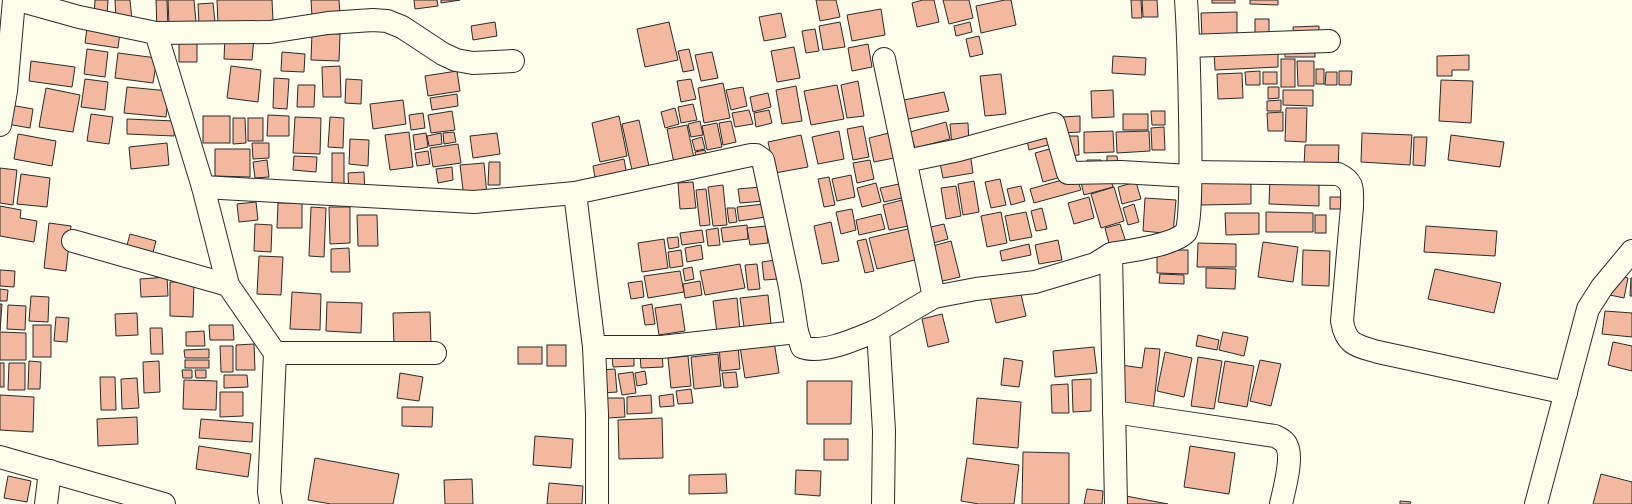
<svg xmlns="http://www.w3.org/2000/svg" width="1632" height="504" viewBox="0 0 1632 504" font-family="Mulish,sans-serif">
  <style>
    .building { fill: #f2b8a0; stroke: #2b2b2b }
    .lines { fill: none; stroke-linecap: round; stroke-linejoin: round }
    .minor-casing { stroke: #2b2b2b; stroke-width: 24 }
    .minor { stroke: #fdfbea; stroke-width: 22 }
  </style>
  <rect width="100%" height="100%" fill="#fdfbea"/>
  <g class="building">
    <polygon points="95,0 108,0 107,16 94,15"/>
    <polygon points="115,0 130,0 132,20 116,21"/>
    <polygon points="156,0 167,0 168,29 157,30"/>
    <polygon points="168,0 194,0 196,22 169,24"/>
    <polygon points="217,0 272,0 273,21 218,23"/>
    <polygon points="311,0 339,0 340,14 312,16"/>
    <polygon points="414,0 437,0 438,6 415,9"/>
    <polygon points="441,0 460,0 441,3"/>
    <polygon points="816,0 836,0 840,17 820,21"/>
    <polygon points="923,0 934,0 939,22 917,27 912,3"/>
    <polygon points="943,0 969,0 973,18 949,24"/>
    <polygon points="1005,0 1011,0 1016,25 981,33 976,6"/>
    <polygon points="1131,0 1141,0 1142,18 1132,18"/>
    <polygon points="1142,0 1157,0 1158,17 1143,17"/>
    <rect x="1212" y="0" width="23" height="3"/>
    <polygon points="1250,0 1278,0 1278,5 1250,4"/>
    <polygon points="213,3 215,22 199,24 198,4"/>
    <polygon points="881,9 885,35 852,41 847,15"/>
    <polygon points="1237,12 1237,38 1202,38 1201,13"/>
    <polygon points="781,13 786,37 764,41 759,17"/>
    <rect x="1255" y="19" width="14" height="18"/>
    <polygon points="495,22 497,36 473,40 471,26"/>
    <polygon points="669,22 678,60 645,67 637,29"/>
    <polygon points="840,22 845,47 823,50 819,26"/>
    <polygon points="970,22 972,32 956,36 954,26"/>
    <polygon points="1319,26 1319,40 1294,40 1293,27"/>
    <polygon points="87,28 120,32 118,48 85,43"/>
    <polygon points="815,29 819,51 806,53 802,31"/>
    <polygon points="312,33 340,34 339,61 311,60"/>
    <polygon points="225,36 254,38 252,60 224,59"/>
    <polygon points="979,36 983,54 970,57 966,39"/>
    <polygon points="179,37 197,38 197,62 179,62"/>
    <polygon points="868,44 872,67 852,71 848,48"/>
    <rect x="1285" y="46" width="30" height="11"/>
    <polygon points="794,47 800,78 777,82 771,51"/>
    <polygon points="1278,48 1278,67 1215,70 1214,50"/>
    <polygon points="87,49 108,52 105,77 84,74"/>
    <polygon points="689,49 694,70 683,72 678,51"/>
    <polygon points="282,52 305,54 304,72 281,71"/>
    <polygon points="712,52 718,78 701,81 695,55"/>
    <polygon points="118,53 157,58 153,83 115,78"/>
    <polygon points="1469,55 1469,70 1452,70 1452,76 1437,76 1437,56"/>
    <polygon points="1113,56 1146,58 1145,75 1112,73"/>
    <rect x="1281" y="59" width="14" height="28"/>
    <polygon points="31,61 75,67 72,87 29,81"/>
    <polygon points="1297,61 1314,61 1314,86 1298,86"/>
    <polygon points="231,66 261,70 258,102 227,98"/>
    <polygon points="340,66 341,97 323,97 322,67"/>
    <rect x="1316" y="69" width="8" height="15"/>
    <polygon points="457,71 460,91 428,96 425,76"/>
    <polygon points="1260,71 1260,85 1246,85 1245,72"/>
    <polygon points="1339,71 1352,71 1351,85 1339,85"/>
    <rect x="1263" y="72" width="14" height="12"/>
    <polygon points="1326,72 1337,72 1337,85 1325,85"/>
    <polygon points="1242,73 1243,98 1218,99 1217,74"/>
    <polygon points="1001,74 1006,114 985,116 980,76"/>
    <polygon points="274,78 289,79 287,109 273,108"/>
    <polygon points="85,79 108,82 105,110 81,107"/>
    <polygon points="346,79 362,80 361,104 345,103"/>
    <polygon points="691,79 696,99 681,102 677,81"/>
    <polygon points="1441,80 1473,81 1471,123 1439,121"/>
    <polygon points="858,81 864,116 847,118 841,85"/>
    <polygon points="723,83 730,118 704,123 698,88"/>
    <polygon points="298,85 315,85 314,107 297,107"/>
    <polygon points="837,85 844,119 811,125 804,91"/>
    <polygon points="796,86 802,121 782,124 776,90"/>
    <polygon points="127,87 169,91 166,117 124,113"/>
    <polygon points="743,87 747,106 731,110 726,90"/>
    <polygon points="1268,87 1279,87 1279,98 1268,99"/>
    <polygon points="46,88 80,95 73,132 39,127"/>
    <polygon points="1113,90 1114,117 1092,118 1091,91"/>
    <polygon points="1283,90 1313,90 1313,106 1283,105"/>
    <polygon points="944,92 949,111 903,120 899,101"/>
    <polygon points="768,93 771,107 753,112 750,97"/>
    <polygon points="457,94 458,106 432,110 430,98"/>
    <polygon points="403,100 406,124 373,129 370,104"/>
    <polygon points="1281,100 1281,111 1267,111 1267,101"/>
    <polygon points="693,104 697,120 681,123 678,107"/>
    <polygon points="10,105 33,109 30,128 7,124"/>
    <polygon points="675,108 679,124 665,128 661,112"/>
    <polygon points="1286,108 1307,108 1306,142 1285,141"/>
    <polygon points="749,110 753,124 735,127 732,113"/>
    <polygon points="769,110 772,123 756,127 754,113"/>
    <polygon points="452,111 455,130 431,133 428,115"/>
    <polygon points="1151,111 1165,111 1165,125 1152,125"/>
    <polygon points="1283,112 1283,131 1268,131 1267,113"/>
    <polygon points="423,113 425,128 411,130 409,115"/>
    <polygon points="91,114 113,117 109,144 87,141"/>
    <rect x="1123" y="114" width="25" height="16"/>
    <polygon points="268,115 289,116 289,136 267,136"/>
    <rect x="203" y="116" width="27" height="27"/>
    <polygon points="619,116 627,156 600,162 592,123"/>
    <polygon points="1080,116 1080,132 1061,133 1061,117"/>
    <polygon points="295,117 321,118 320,154 293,153"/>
    <polygon points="330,117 344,118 343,148 328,147"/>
    <polygon points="233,118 245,118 246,143 233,144"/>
    <rect x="248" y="118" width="15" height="23"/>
    <polygon points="127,119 175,121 174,136 127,134"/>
    <polygon points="639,120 650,171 633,175 622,124"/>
    <polygon points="700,121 703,135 691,137 688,124"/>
    <polygon points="731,121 736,142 723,145 719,123"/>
    <polygon points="946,122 950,139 915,148 910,132"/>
    <polygon points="717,123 722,147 707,150 702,126"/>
    <polygon points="968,123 969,145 952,146 950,124"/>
    <polygon points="687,125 695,163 675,168 667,129"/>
    <polygon points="863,126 869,157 853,160 847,129"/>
    <polygon points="1164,127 1165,150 1152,150 1151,128"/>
    <polygon points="1052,129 1055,143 1029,150 1026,136"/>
    <polygon points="839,131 844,159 818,164 812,137"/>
    <polygon points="1113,131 1114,152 1084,153 1084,132"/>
    <polygon points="1149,131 1150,151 1117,153 1116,132"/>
    <polygon points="409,132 413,167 390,170 385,135"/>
    <polygon points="454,132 456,142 444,144 443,133"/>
    <polygon points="426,133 428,147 415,150 413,135"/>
    <polygon points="441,133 442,144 429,146 427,136"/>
    <polygon points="497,133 500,154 473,158 470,136"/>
    <polygon points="889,133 894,158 874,162 869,138"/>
    <polygon points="1362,133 1412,135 1410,165 1361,162"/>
    <polygon points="18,134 56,141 52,166 14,159"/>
    <polygon points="801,135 808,167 775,173 768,142"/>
    <polygon points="1451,135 1504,142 1500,167 1448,160"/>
    <polygon points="1066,136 1078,136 1079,155 1067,156"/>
    <polygon points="702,137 705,149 695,151 692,140"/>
    <polygon points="1414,137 1427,137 1425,166 1413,165"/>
    <polygon points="350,139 369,140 368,166 349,164"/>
    <polygon points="167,143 169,165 131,169 129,147"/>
    <polygon points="252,143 269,143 269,158 253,159"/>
    <polygon points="458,144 461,163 433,167 430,148"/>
    <polygon points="1305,145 1339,145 1338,169 1304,167"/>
    <polygon points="1057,147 1065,176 1043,182 1035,153"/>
    <polygon points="215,149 250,149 250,177 215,176"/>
    <polygon points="705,150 708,161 697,163 695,152"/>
    <polygon points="428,151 430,164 417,166 415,153"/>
    <rect x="332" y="153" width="12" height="33"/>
    <polygon points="970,153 973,173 943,178 939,158"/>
    <polygon points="294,156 317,157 316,172 293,170"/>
    <polygon points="1107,156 1117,156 1118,166 1107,166"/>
    <polygon points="624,159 627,176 596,183 593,166"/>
    <polygon points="267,160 269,177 255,178 253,162"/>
    <polygon points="870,160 874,179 857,183 853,163"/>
    <polygon points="1087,160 1101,160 1101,171 1088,171"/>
    <polygon points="489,162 500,162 500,185 488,185"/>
    <polygon points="484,163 487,196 464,198 460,165"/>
    <polygon points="452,167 453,180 438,183 436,169"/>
    <polygon points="0,168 17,170 13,205 0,203"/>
    <polygon points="364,172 365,194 349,194 348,173"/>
    <polygon points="21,174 50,178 47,207 17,204"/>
    <polygon points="1109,174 1113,187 1084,195 1081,182"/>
    <polygon points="851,175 855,197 837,201 832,179"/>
    <polygon points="1076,176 1081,190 1034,203 1030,189"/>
    <polygon points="829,177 835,205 824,207 818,179"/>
    <polygon points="1270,177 1319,178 1319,206 1269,204"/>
    <polygon points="1251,178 1251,204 1201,205 1201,179"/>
    <polygon points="1000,179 1006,205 991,208 985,182"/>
    <polygon points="974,181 979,212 963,215 958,184"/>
    <polygon points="693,182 696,208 680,209 678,183"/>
    <polygon points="1136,182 1141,199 1122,204 1118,187"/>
    <polygon points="876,183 881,202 862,207 857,188"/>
    <polygon points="899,184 902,198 884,202 880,188"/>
    <polygon points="723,185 727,225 713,226 708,187"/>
    <polygon points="956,186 961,216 946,219 941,188"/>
    <polygon points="1021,186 1025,201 1011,205 1007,189"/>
    <polygon points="761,187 763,201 740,203 738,189"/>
    <polygon points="1114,187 1124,221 1101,228 1091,194"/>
    <polygon points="706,189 710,225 700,226 696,190"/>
    <polygon points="1089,197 1094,218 1074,224 1068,203"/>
    <rect x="1330" y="197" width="11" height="12"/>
    <polygon points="1145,198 1176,200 1173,234 1143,231"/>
    <polygon points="902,200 908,226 889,230 883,205"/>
    <polygon points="256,202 258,220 239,222 237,204"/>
    <polygon points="278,203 302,203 302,228 277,228"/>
    <polygon points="764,204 766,217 739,221 737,207"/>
    <polygon points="1134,204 1139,222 1128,225 1123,208"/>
    <polygon points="0,206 21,210 20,218 37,221 34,242 0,236"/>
    <polygon points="311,207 326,208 324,257 309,256"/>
    <polygon points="329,207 350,207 350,243 330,244"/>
    <polygon points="727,208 735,208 737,222 729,223"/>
    <polygon points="1042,208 1047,229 1036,231 1031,211"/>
    <polygon points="852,209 856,230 841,234 836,212"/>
    <polygon points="1001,212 1007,243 987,247 981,216"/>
    <polygon points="1026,212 1032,237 1010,241 1005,216"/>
    <polygon points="1266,212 1313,213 1313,232 1266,232"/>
    <polygon points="1225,213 1259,213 1259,234 1226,235"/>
    <polygon points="881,214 885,229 859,235 856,220"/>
    <polygon points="357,215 377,215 378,246 358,246"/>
    <rect x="1315" y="215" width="11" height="18"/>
    <polygon points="831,222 839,261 822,264 814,226"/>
    <polygon points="49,223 71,226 66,271 44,268"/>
    <polygon points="255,224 272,225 271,252 254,251"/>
    <polygon points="944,224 948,239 926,245 922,229"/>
    <polygon points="1120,224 1126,242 1110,247 1105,228"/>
    <polygon points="747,225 748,239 723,242 721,228"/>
    <polygon points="766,226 768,243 750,245 747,228"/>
    <polygon points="1426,226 1497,231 1495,256 1424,252"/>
    <polygon points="718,228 720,245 708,246 706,230"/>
    <polygon points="912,228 919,259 877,269 869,238"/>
    <polygon points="702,230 704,242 682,245 680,233"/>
    <polygon points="130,234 156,241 151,260 125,253"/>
    <polygon points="678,237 679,247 669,249 667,238"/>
    <polygon points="664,239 668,268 642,272 638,243"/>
    <polygon points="866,239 874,271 865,273 857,241"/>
    <polygon points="1058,240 1062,260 1039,264 1035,245"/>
    <polygon points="951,241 960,277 934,283 925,248"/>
    <polygon points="1263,242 1298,247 1293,282 1258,277"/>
    <polygon points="1198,243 1236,244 1236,267 1197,267"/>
    <polygon points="1029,244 1031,255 1002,261 1000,251"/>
    <polygon points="701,245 703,259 687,262 685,248"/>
    <polygon points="349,248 350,272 331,272 331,249"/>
    <polygon points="681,250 683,266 670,268 668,252"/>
    <polygon points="1157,250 1188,250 1188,274 1157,273"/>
    <polygon points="1303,250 1330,251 1329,286 1302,285"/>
    <polygon points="259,256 283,257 281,295 257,294"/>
    <polygon points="775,260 778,279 764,280 762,262"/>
    <polygon points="740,264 745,288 705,295 700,271"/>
    <polygon points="757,264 760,289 748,290 745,265"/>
    <polygon points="692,267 694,279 685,281 683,269"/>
    <polygon points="1206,268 1236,269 1235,289 1206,288"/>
    <polygon points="1435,269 1501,283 1494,313 1428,299"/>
    <polygon points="0,270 15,271 14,287 0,286"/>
    <polygon points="680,271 684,292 648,298 644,276"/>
    <polygon points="1160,274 1184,275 1184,284 1159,283"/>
    <polygon points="1615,275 1628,278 1624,298 1610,295"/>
    <polygon points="167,277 168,296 141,297 140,279"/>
    <polygon points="1631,278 1632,278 1632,296 1630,296"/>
    <polygon points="642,281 644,297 631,299 628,283"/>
    <polygon points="700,281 702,295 685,298 683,284"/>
    <polygon points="170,282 194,282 193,317 170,316"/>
    <polygon points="0,289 8,290 7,301 0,301"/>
    <polygon points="1020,290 1026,316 996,323 990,297"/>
    <polygon points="292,292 321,294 320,330 290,329"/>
    <polygon points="768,295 771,324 744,327 740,298"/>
    <polygon points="31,296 49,297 48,322 29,321"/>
    <polygon points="737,298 740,331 717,333 713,301"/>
    <polygon points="327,302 362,303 361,333 326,331"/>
    <polygon points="0,304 2,304 0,331"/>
    <polygon points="652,304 655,324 645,325 642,306"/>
    <polygon points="681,304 685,331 659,335 655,308"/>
    <polygon points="8,305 26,306 25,330 7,329"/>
    <polygon points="1605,311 1632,313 1632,337 1602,334"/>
    <polygon points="430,312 431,344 394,345 393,313"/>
    <polygon points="137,313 138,335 116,336 115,314"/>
    <polygon points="942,314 949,342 928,347 922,319"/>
    <polygon points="56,317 69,318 67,342 54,341"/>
    <rect x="33" y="325" width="18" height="32"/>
    <polygon points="209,325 233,325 234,340 210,340"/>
    <polygon points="150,328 162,328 163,354 151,354"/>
    <polygon points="204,331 205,346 186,346 186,332"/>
    <polygon points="0,332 26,333 26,360 0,360"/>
    <polygon points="1223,332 1248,337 1244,356 1219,350"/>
    <polygon points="1198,335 1219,340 1217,350 1196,346"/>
    <polygon points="774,341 779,373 745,378 740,347"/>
    <polygon points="1613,342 1632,346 1632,371 1608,365"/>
    <polygon points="254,344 255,370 236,370 236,345"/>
    <rect x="547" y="345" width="19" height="21"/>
    <polygon points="220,346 233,346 233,372 221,372"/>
    <polygon points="738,346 740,369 721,371 719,347"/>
    <rect x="518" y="347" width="24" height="17"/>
    <polygon points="1094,347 1097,373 1055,377 1053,351"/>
    <polygon points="1145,348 1160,349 1153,411 1116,407 1121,365 1142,368"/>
    <polygon points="209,349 209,358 185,358 184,350"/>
    <polygon points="1165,352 1192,358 1184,397 1157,391"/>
    <polygon points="662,353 663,367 641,368 640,354"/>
    <polygon points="634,354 634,366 613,367 612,355"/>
    <polygon points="718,354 721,386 694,389 691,357"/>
    <polygon points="688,356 691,386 671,388 668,358"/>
    <polygon points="1198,357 1222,361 1214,409 1191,406"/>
    <polygon points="1004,358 1023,361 1019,387 1001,385"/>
    <rect x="185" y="360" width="24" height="8"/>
    <polygon points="1260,360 1281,364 1271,406 1250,401"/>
    <polygon points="29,361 41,362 40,389 28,389"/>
    <polygon points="159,361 160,392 144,393 143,362"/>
    <polygon points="1225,361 1254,366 1247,407 1218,402"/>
    <rect x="0" y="363" width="4" height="24"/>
    <polygon points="9,363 25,363 25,390 8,390"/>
    <polygon points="615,369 617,392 602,393 600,370"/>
    <polygon points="182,370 192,370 192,378 183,378"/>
    <polygon points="195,370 206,370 206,378 196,378"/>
    <polygon points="645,371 647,384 637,386 635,373"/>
    <polygon points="633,372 636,393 622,395 618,374"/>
    <polygon points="736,372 738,387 724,388 722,373"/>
    <polygon points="400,373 423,377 419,401 397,398"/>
    <polygon points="224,375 247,375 248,387 224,388"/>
    <polygon points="100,377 115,377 116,410 101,410"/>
    <polygon points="137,378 139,408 122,409 121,379"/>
    <polygon points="1091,379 1091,411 1073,412 1072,380"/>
    <polygon points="184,380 217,381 216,410 183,409"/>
    <polygon points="807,381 852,381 851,424 807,424"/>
    <polygon points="1068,384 1069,413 1052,413 1051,385"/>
    <polygon points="691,389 693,403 678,404 676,391"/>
    <polygon points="220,392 243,392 243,416 220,417"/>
    <polygon points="673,394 674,406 660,407 659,396"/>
    <polygon points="0,395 34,397 33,432 0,430"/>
    <polygon points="651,395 652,413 627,414 627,397"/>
    <polygon points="606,398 624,398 625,417 607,418"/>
    <polygon points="977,398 1021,402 1018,448 973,444"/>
    <polygon points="402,407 433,407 432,427 402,426"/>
    <polygon points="137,417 138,444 98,446 97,419"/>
    <polygon points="662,418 663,458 619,459 618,420"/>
    <polygon points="201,419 253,423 252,442 199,438"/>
    <polygon points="535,436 573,439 571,468 533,465"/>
    <rect x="824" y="439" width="24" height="21"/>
    <polygon points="199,446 251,454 248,477 196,469"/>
    <polygon points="1190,446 1235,453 1229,494 1184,487"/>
    <polygon points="1023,452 1069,453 1069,504 1022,504"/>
    <polygon points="315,458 399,474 393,504 331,504 308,500"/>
    <polygon points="967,458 1019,465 1014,504 979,504 961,501"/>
    <polygon points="796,470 821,471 820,496 795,494"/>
    <polygon points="726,474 727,493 689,494 689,475"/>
    <polygon points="1601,474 1632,482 1632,504 1593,504"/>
    <polygon points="8,476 31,481 27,502 4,498"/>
    <polygon points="472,479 473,504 445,504 444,480"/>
    <polygon points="549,483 583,486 582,504 547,504"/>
    <polygon points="1087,489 1103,491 1102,504 1084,504"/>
    <polygon points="1126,496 1168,504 1124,504"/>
    <polygon points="1400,501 1411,502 1410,504 1400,504"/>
  </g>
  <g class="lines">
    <defs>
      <g id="minor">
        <polyline points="18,0 79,17 156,33 203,187 228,285 275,353 269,492 271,504"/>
        <polyline points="156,33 270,32 328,23 373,20 387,21 402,27 443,54 456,60 473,63 513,61"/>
        <polyline points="1189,46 1329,41"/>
        <polyline points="884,59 934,297"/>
        <polyline points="0,125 6,91 14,0"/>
        <polyline points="906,161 959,150 1054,124 1068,173 1121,172 1190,176"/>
        <path d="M1190,172L1338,174C1355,182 1352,190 1352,207L1342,321C1346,346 1358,346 1378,352L1566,393"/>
        <polyline points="203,187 474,202 575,193 751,155 756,155 763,160 790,287 797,332 661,347 594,347 597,414 597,504"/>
        <polyline points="575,193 594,347"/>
        <polyline points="73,241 228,285"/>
        <path d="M797,332L802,347C823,355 858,338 878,330"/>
        <polyline points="275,353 435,353"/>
        <path d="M1114,412L1275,436C1281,439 1285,441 1287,446C1293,459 1284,490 1281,504"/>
        <polyline points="0,457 164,504"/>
        <polyline points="46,504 50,471"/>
        <polyline points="883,504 884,431 878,330 934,297 976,289 1035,282 1095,264 1111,254"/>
        <path d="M1116,504L1111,254C1129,251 1175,245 1186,232C1195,220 1188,28 1186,0"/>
        <polyline points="1536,504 1588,309 1602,287 1632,251"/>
      </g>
    </defs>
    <use href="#minor" class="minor-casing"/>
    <use href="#minor" class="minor"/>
  </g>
</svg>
